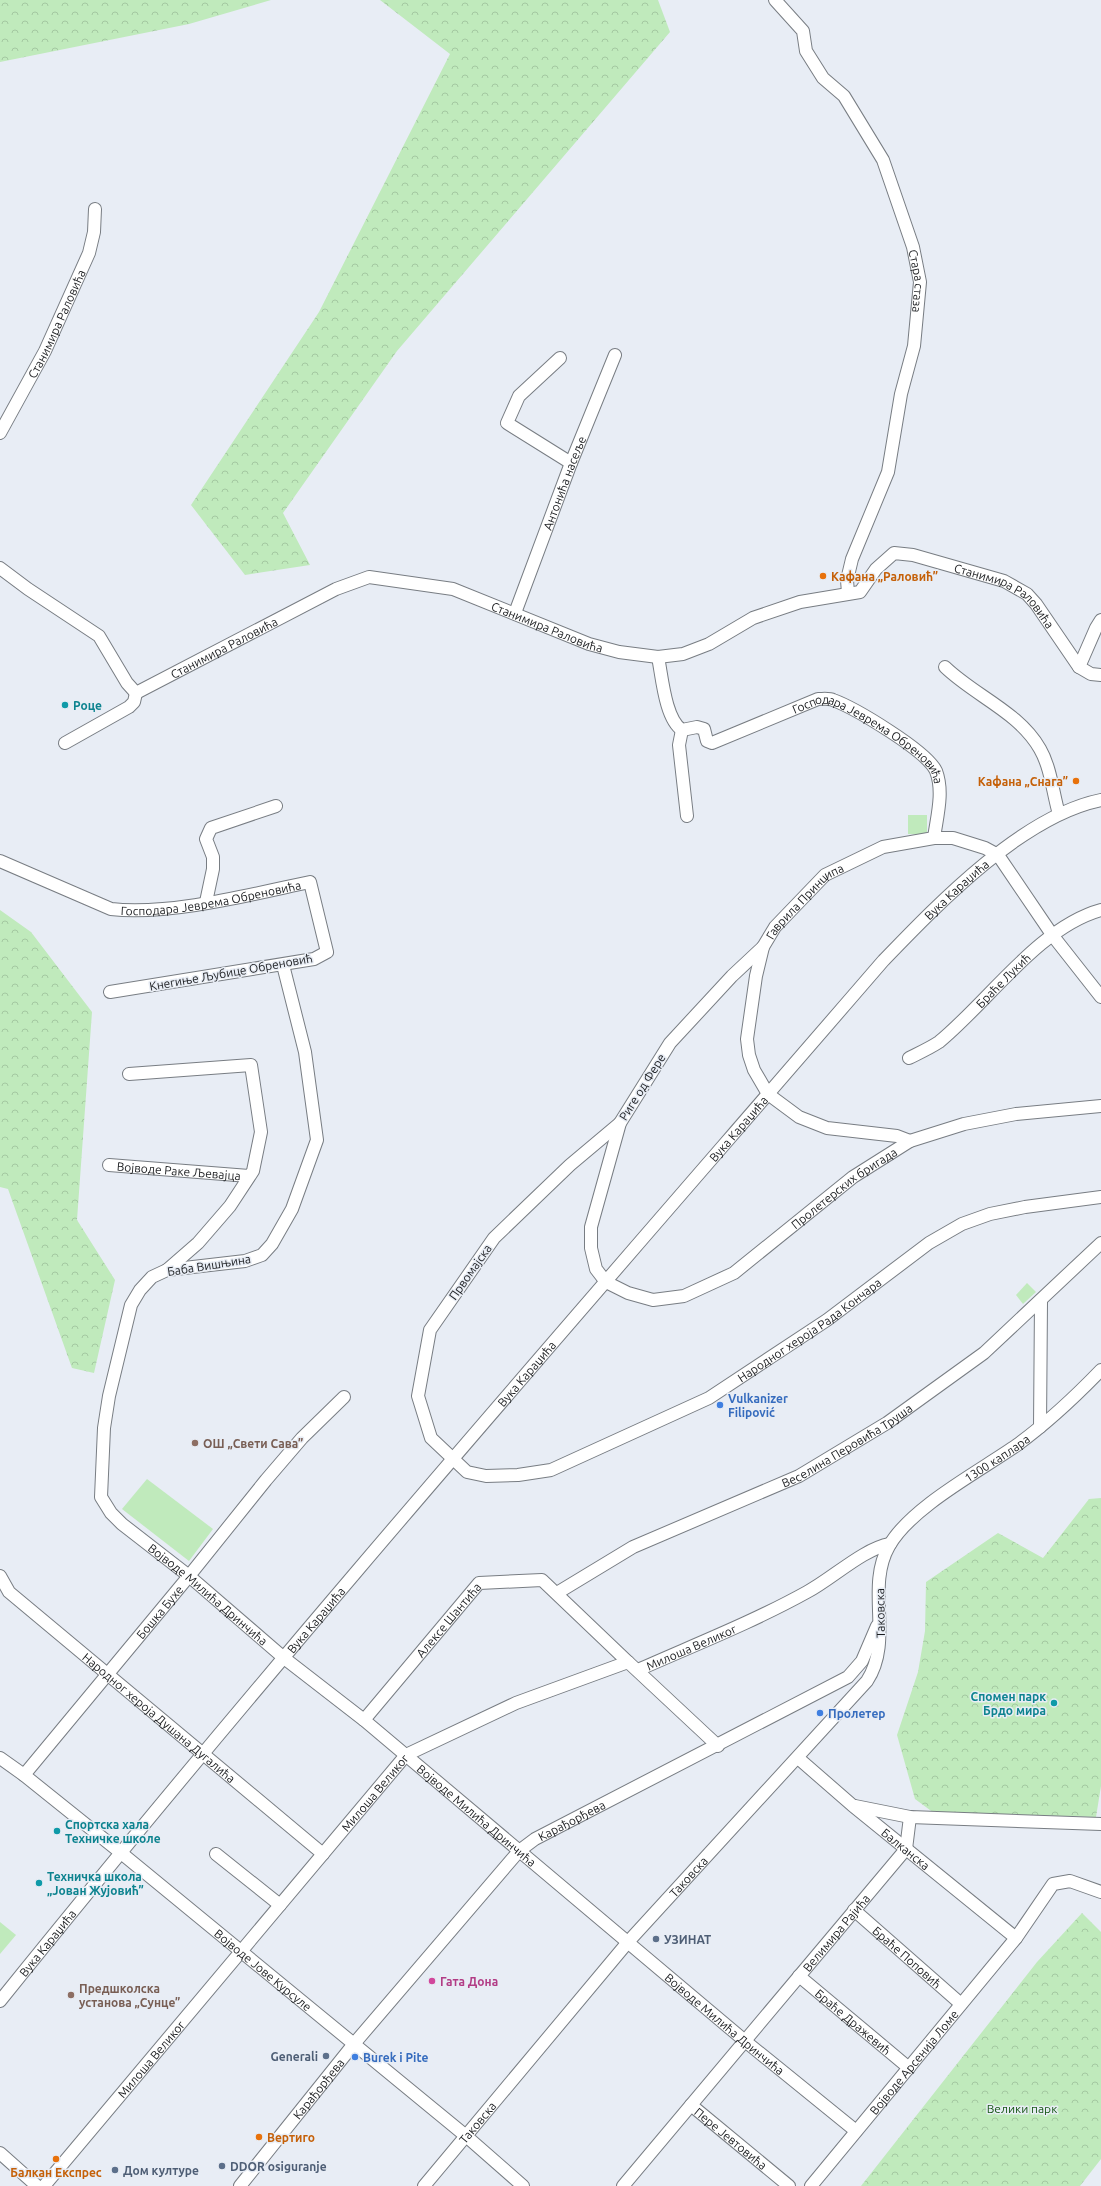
<svg xmlns="http://www.w3.org/2000/svg" width="1101" height="2186" viewBox="0 0 1101 2186" font-family="Ubuntu,sans-serif">
  <style>
    .grass { fill: #c0eabc }
    .forest { fill: url(#forest-crowns) }
    .lines { fill: none; stroke-linecap: round; stroke-linejoin: round }
    .minor-casing { stroke: #787d83; stroke-width: 14 }
    .minor { stroke: #fff; stroke-width: 12 }
    .food-dot { fill: #e8710a; stroke: #e8edf5; stroke-width: 1.5 }
    .culture-dot { fill: #0f9aa8; stroke: #e8edf5; stroke-width: 1.5 }
    .shop-dot { fill: #3f7fe0; stroke: #e8edf5; stroke-width: 1.5 }
    .education-dot { fill: #8d6e63; stroke: #e8edf5; stroke-width: 1.5 }
    .service-dot { fill: #5c6f8a; stroke: #e8edf5; stroke-width: 1.5 }
    .hotel-dot { fill: #d1479c; stroke: #e8edf5; stroke-width: 1.5 }
    .labels { text-anchor: middle; dominant-baseline: central; stroke-width: 3; stroke-linejoin: round; paint-order: stroke }
    .street-label { font-size: 12px; fill: #1b1d20; stroke: #e8edf5 }
    .food-label { font-size: 12px; font-weight: bold; fill: #c56008; stroke: #e8edf5; text-anchor: start }
    .culture-label { font-size: 12px; font-weight: bold; fill: #0d838f; stroke: #e8edf5; text-anchor: start }
    .shop-label { font-size: 12px; font-weight: bold; fill: #366cbe; stroke: #e8edf5; text-anchor: start }
    .education-label { font-size: 12px; font-weight: bold; fill: #785e54; stroke: #e8edf5; text-anchor: start }
    .service-label { font-size: 12px; font-weight: bold; fill: #4e5e75; stroke: #e8edf5; text-anchor: start }
    .hotel-label { font-size: 12px; font-weight: bold; fill: #b23c85; stroke: #e8edf5; text-anchor: start }
    .park-label { font-size: 12px; fill: #155714; stroke: #e8edf5 }
  </style>
  <defs>
    <pattern id="forest-crowns" width="20" height="18" patternUnits="userSpaceOnUse"><rect width="20" height="18" fill="#c0eabc"/><path d="M2 6a3 3 0 1 1 6 0M12 15a3 3 0 1 1 6 0" fill="none" stroke="#a4c8a1"/></pattern>
  </defs>
  <rect width="100%" height="100%" fill="#e8edf5"/>
  <g class="grass">
    <polygon points="908,815 927,815 927,835 908,834"/>
    <polygon points="1027,1283 1036,1292 1023,1304 1016,1295"/>
    <polygon points="147,1479 213,1529 189,1561 122,1509"/>
    <polygon points="0,1922 16,1935 0,1954"/>
  </g>
  <g class="forest">
    <polygon points="0,0 271,0 189,24 0,62"/>
    <polygon points="380,0 658,0 670,32 397,351 283,513 310,565 245,575 191,505 319,312 450,54"/>
    <polygon points="0,910 31,932 92,1012 77,1220 115,1280 94,1373 72,1368 8,1189 0,1187"/>
    <polygon points="1101,1498 1101,1786 1096,1817 934,1813 915,1799 897,1735 918,1672 925,1631 926,1582 998,1533 1043,1558 1089,1499"/>
    <polygon points="1082,1913 1101,1932 1101,2159 1080,2186 861,2186 1037,1962"/>
  </g>
  <g class="lines">
    <defs>
      <g id="minor">
        <path id="s1" d="M775,0L803,31L806,51L823,78L844,96L883,160L913,247L920,282L914,346L901,394L888,472L852,559L847,580L848,593"/>
        <polyline points="560,358 519,396 507,423 571,463"/>
        <path id="s2" d="M0,433L45,351L89,253L94,232L95,209"/>
        <polyline points="0,568 28,589 99,636 127,683 136,693"/>
        <path id="s3" d="M515,613L571,463L615,355"/>
        <path id="s4" d="M658,657C662,676 665,719 682,730L697,727L704,729L707,741L712,743L818,699C823,699 829,698 833,700C855,708 927,751 936,771C944,792 937,816 934,838"/>
        <path d="M945,667C975,696 1019,712 1040,749C1051,768 1053,794 1059,814"/>
        <polyline points="1079,667 1096,628 1101,620"/>
        <path id="s5" d="M136,693L336,589L369,577L453,589L589,644L619,652L658,657L683,654L709,644L753,618L800,602L860,592L876,569L894,553L913,555L1004,581L1027,594L1036,604L1079,667L1091,674L1101,675"/>
        <polyline points="682,730 679,745 687,816"/>
        <polyline points="65,743 129,707 134,702 136,693"/>
        <path id="s6" d="M0,861L111,909C168,916 253,894 310,882L327,952L314,959L110,992"/>
        <polyline points="206,902 213,869 213,857 206,839 211,828 276,806"/>
        <path id="s7" d="M763,947L732,976L670,1043L620,1123L591,1227V1248L596,1269L606,1282L628,1293L653,1300L684,1296L734,1273L853,1177L910,1141L964,1124L1016,1114L1101,1106"/>
        <path id="s8" d="M283,965L305,1052L317,1140L292,1209L272,1244L262,1255L245,1261L167,1270L152,1277L140,1290L131,1305L109,1396L104,1428L101,1497L111,1513L122,1524L189,1576L284,1658L364,1720L745,2041L856,2131"/>
        <path id="s9" d="M909,1058C919,1053 930,1048 939,1042C988,1002 1039,927 1101,910"/>
        <polyline points="129,1074 251,1065 261,1132 253,1171 230,1206 198,1243 167,1270"/>
        <path id="s10" d="M620,1123L570,1165L494,1238L430,1330L418,1396L431,1438L467,1472L486,1476L518,1475L551,1470L709,1398L827,1320L929,1243L962,1224L990,1214L1025,1207L1101,1197"/>
        <path id="s11" d="M910,1141L897,1136L827,1128L799,1117L768,1094L754,1070L749,1055L747,1039L756,976L763,947L775,927L825,875L883,847L934,838H953L985,848L998,855L1053,936L1101,997"/>
        <path id="s12" d="M109,1165L249,1176"/>
        <polyline points="1040,1427 1041,1301"/>
        <path id="s13" d="M0,1576L9,1592L323,1854"/>
        <path id="s14" d="M557,1593L633,1547L799,1476L887,1423L984,1353L1101,1243"/>
        <path id="s15" d="M638,1670C694,1645 753,1622 807,1592C833,1578 863,1549 890,1544"/>
        <path id="s16" d="M364,1720L479,1583L542,1580L628,1662"/>
        <path id="s17" d="M0,1758L24,1775L120,1852L466,2136L523,2186"/>
        <path id="s18" d="M798,1758L852,1805L1016,1938"/>
        <path id="s19" d="M24,1775L189,1576L266,1480L302,1438L344,1397"/>
        <polyline points="855,1806 910,1817 1101,1824"/>
        <polyline points="216,1854 280,1905"/>
        <path id="s20" d="M854,1910L961,2004"/>
        <path id="s21" d="M799,1976L909,2068"/>
        <path id="s22" d="M0,2001C285,1647 586,1305 883,961C938,904 1022,816 1101,800"/>
        <path id="s23" d="M691,2105L789,2186"/>
        <polyline points="0,2153 37,2186"/>
        <path id="s24" d="M44,2186L406,1755L516,1703L628,1662L718,1746"/>
        <path id="s25" d="M240,2186L353,2045L519,1851L535,1839L848,1677L862,1661L877,1626"/>
        <path id="s26" d="M424,2186L628,1942L867,1681C894,1640 865,1588 889,1546C911,1507 980,1471 1017,1445C1047,1423 1075,1397 1101,1370"/>
        <path id="s27" d="M623,2186L906,1849L910,1817"/>
        <path id="s28" d="M811,2186L1016,1938L1053,1884L1070,1881L1101,1892"/>
      </g>
    </defs>
    <use href="#minor" class="minor-casing"/>
    <use href="#minor" class="minor"/>
  </g>
  <g class="food-dot">
    <circle cx="823" cy="576" r="4"/>
    <circle cx="1076" cy="781" r="4"/>
    <circle cx="259" cy="2137" r="4"/>
    <circle cx="56" cy="2159" r="4"/>
  </g>
  <g class="culture-dot">
    <circle cx="65" cy="705" r="4"/>
    <circle cx="1054" cy="1703" r="4"/>
    <circle cx="57" cy="1831" r="4"/>
    <circle cx="39" cy="1883" r="4"/>
  </g>
  <g class="shop-dot">
    <circle cx="720" cy="1405" r="4"/>
    <circle cx="820" cy="1713" r="4"/>
    <circle cx="355" cy="2057" r="4"/>
  </g>
  <g class="education-dot">
    <circle cx="195" cy="1443" r="4"/>
    <circle cx="71" cy="1995" r="4"/>
  </g>
  <g class="service-dot">
    <circle cx="656" cy="1939" r="4"/>
    <circle cx="326" cy="2056" r="4"/>
    <circle cx="222" cy="2166" r="4"/>
    <circle cx="115" cy="2170" r="4"/>
  </g>
  <circle class="hotel-dot" cx="432" cy="1981" r="4"/>
  <g class="labels">
    <g class="street-label">
      <text stroke="none"><textPath href="#s1" startOffset="323">Стара стаза</textPath></text>
      <text stroke="none"><textPath href="#s2" startOffset="123">Станимира Раловића</textPath></text>
      <text stroke="none"><textPath href="#s3" startOffset="139">Антонића насеље</textPath></text>
      <text stroke="none"><textPath href="#s5" startOffset="951">Станимира Раловића</textPath></text>
      <text stroke="none"><textPath href="#s5" startOffset="447">Станимира Раловића</textPath></text>
      <text stroke="none"><textPath href="#s5" startOffset="99">Станимира Раловића</textPath></text>
      <text stroke="none"><textPath href="#s4" startOffset="297">Господара Јеврема Обреновића</textPath></text>
      <text stroke="none"><textPath href="#s22" startOffset="1467">Вука Караџића</textPath></text>
      <text stroke="none"><textPath href="#s6" startOffset="222">Господара Јеврема Обреновића</textPath></text>
      <text stroke="none"><textPath href="#s11" startOffset="369">Гаврила Принципа</textPath></text>
      <text transform="translate(231 972) rotate(-10)">Кнегиње Љубице Обреновић</text>
      <text stroke="none"><textPath href="#s9" startOffset="123">Браће Лукић</textPath></text>
      <text transform="translate(642 1087) rotate(-58)">Риге од Фере</text>
      <text stroke="none"><textPath href="#s22" startOffset="1143">Вука Караџића</textPath></text>
      <text stroke="none"><textPath href="#s12" startOffset="70">Војводе Раке Љевајца</textPath></text>
      <text stroke="none"><textPath href="#s7" startOffset="671">Пролетерских бригада</textPath></text>
      <text transform="translate(209 1265) rotate(-9)">Баба Вишњина</text>
      <text transform="translate(470 1272) rotate(-55)">Првомајска</text>
      <text stroke="none"><textPath href="#s10" startOffset="823">Народног хероја Рада Кончара</textPath></text>
      <text stroke="none"><textPath href="#s22" startOffset="819">Вука Караџића</textPath></text>
      <text stroke="none"><textPath href="#s14" startOffset="326">Веселина Перовића Труша</textPath></text>
      <text stroke="none"><textPath href="#s26" startOffset="951">1300 каплара</textPath></text>
      <text stroke="none"><textPath href="#s8" startOffset="796">Војводе Милића Дринчића</textPath></text>
      <text stroke="none"><textPath href="#s19" startOffset="212">Бошка Бухе</textPath></text>
      <text transform="translate(880 1613) rotate(-91)">Таковска</text>
      <text stroke="none"><textPath href="#s22" startOffset="495">Вука Караџића</textPath></text>
      <text stroke="none"><textPath href="#s16" startOffset="131">Алексе Шантића</textPath></text>
      <text stroke="none"><textPath href="#s15" startOffset="58">Милоша Великог</textPath></text>
      <text stroke="none"><textPath href="#s13" startOffset="214">Народног хероја Душана Дугалића</textPath></text>
      <text stroke="none"><textPath href="#s24" startOffset="514">Милоша Великог</textPath></text>
      <text stroke="none"><textPath href="#s8" startOffset="1144">Војводе Милића Дринчића</textPath></text>
      <text stroke="none"><textPath href="#s25" startOffset="497">Карађорђева</textPath></text>
      <text stroke="none"><textPath href="#s18" startOffset="141">Балканска</textPath></text>
      <text stroke="none"><textPath href="#s26" startOffset="407">Таковска</textPath></text>
      <text stroke="none"><textPath href="#s27" startOffset="331">Велимира Рајића</textPath></text>
      <text stroke="none"><textPath href="#s22" startOffset="75">Вука Караџића</textPath></text>
      <text stroke="none"><textPath href="#s20" startOffset="71">Браће Поповић</textPath></text>
      <text stroke="none"><textPath href="#s17" startOffset="338">Војводе Јове Курсуле</textPath></text>
      <text stroke="none"><textPath href="#s21" startOffset="71">Браће Дражевић</textPath></text>
      <text stroke="none"><textPath href="#s8" startOffset="1468">Војводе Милића Дринчића</textPath></text>
      <text stroke="none"><textPath href="#s24" startOffset="166">Милоша Великог</textPath></text>
      <text stroke="none"><textPath href="#s28" startOffset="161">Војводе Арсенија Ломе</textPath></text>
      <text stroke="none"><textPath href="#s25" startOffset="125">Карађорђева</textPath></text>
      <text stroke="none"><textPath href="#s26" startOffset="83">Таковска</textPath></text>
      <text stroke="none"><textPath href="#s23" startOffset="52">Пере Јевтовића</textPath></text>
    </g>
    <g class="food-label">
      <text x="831" y="576">Кафана „Раловић”</text>
      <text x="1068" y="781" text-anchor="end">Кафана „Снага”</text>
      <text x="267" y="2137">Вертиго</text>
      <text x="56" y="2172" text-anchor="middle">Балкан Експрес</text>
    </g>
    <g class="culture-label">
      <text x="73" y="705">Роце</text>
      <text x="1046" y="1696" text-anchor="end">Спомен парк<tspan x="1046" dy="14">Брдо мира</tspan></text>
      <text x="65" y="1824">Спортска хала<tspan x="65" dy="14">Техничке школе</tspan></text>
      <text x="47" y="1876">Техничка школа<tspan x="47" dy="14">„Јован Жујовић”</tspan></text>
    </g>
    <g class="shop-label">
      <text x="728" y="1398">Vulkanizer<tspan x="728" dy="14">Filipović</tspan></text>
      <text x="828" y="1713">Пролетер</text>
      <text x="363" y="2057">Burek i Pite</text>
    </g>
    <g class="education-label">
      <text x="203" y="1443">ОШ „Свети Сава”</text>
      <text x="79" y="1988">Предшколска<tspan x="79" dy="14">установа „Сунце”</tspan></text>
    </g>
    <g class="service-label">
      <text x="664" y="1939">УЗИНАТ</text>
      <text x="318" y="2056" text-anchor="end">Generali</text>
      <text x="230" y="2166">DDOR osiguranje</text>
      <text x="123" y="2170">Дом културе</text>
    </g>
    <g class="hotel-label">
      <text x="440" y="1981">Гата Дона</text>
    </g>
    <g class="park-label">
      <text x="1022" y="2108">Велики парк</text>
    </g>
  </g>
</svg>
